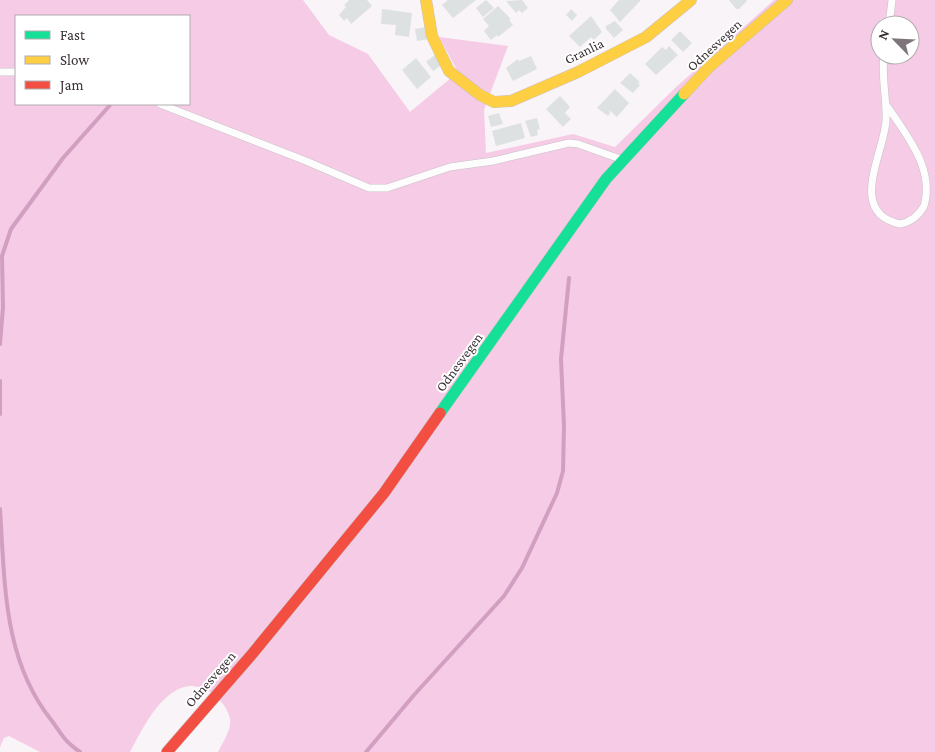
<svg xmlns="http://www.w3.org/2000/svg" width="935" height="752" viewBox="0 0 935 752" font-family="'Crimson Pro',serif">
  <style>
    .forest { fill: #f6cbe6; fill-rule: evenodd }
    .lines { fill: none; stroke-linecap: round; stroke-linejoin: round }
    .stream { stroke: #d29fc0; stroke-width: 4 }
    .building { fill: #dde1e2 }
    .lane-casing { stroke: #c8c1c5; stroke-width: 8 }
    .fast-casing { stroke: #c8c1c5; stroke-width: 12 }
    .slow-casing { stroke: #c8c1c5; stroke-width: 12 }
    .jam-casing { stroke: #c8c1c5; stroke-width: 12 }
    .lane { stroke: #fefdfe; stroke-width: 7 }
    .fast { stroke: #16e098; stroke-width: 11 }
    .slow { stroke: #ffcf43; stroke-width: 11 }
    .jam { stroke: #f24e42; stroke-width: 11 }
    .labels { text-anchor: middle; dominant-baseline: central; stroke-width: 4; stroke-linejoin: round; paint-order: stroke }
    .street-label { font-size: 14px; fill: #3a3036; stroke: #fff }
  </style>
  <rect width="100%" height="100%" fill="#f9f4f7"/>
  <path class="forest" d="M0,0H303L329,35L368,54L410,112L458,72L439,37L508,46L484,110L486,153L573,134L615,147L675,88L774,0H935V752H218C222,744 232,729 230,719C227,701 203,681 184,687C158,695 142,730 130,752H40L9,736L4,738L0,747ZM16,16H189V104H16ZM880,25H910V55H880Z"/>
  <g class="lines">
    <g class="stream">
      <polyline points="0,344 3,307 2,256 11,229 63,158 111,104"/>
      <polyline points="0,381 0,414"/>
      <path d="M0,509C5,584 3,660 52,721C63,736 63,740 80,752"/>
      <polyline points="366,752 414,695 504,596 522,568 557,493 563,471 564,426 561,359 569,278"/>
    </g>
  </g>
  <g class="building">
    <polygon points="349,0 367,0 372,6 351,24 347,18 344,21 339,15 346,7 344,5"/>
    <polygon points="448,0 476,0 453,18 442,5"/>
    <polygon points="486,0 494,8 483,17 476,8"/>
    <polygon points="522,0 528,8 522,13 519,10 516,13 506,1"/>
    <polygon points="619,0 641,0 620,22 610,10"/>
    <polygon points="729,0 746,0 747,1 739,9 736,9"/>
    <polygon points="498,6 511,19 509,20 513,25 498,37 497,35 491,40 484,31 489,26 483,19"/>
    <polygon points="382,9 412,13 409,37 395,35 396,25 381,24"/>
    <polygon points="571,9 577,15 572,21 566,15"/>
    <polygon points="591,16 602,32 594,40 591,37 580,47 569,36"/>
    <polygon points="615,21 623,30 614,38 606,29 606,26"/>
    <polygon points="427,27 429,39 417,41 415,29"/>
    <polygon points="680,31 692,43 683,52 671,40"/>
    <polygon points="669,46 678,55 656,75 645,64 662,47 666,50"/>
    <polygon points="436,54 443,64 433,71 426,62"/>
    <polygon points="531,56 537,69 513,81 506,68 518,59 519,61"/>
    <polygon points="416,58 431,77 417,89 402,70"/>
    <polygon points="630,73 640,82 638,83 640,85 633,93 620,83"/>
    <polygon points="615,89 629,103 617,117 609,110 610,113 608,116 597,108"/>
    <polygon points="560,96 570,107 565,113 571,119 563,127 546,109"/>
    <polygon points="499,113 503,124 491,127 488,116"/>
    <polygon points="537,118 540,129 537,130 538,135 531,137 525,121"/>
    <polygon points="521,123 525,138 496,146 492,131"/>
  </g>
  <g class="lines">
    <defs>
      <g id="lane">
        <polyline points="889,25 892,0"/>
        <path d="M884,55C881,77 887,98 886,121C884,153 847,213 900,224C911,222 919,215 924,206C935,169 906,134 887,106"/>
        <polyline points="0,72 16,72"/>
        <polyline points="160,104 306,161 369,188 387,188 450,167 493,161 569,143 578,144 623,160"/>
      </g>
      <polyline id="fast" points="440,413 606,179 684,94"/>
      <g id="slow">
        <polyline points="426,0 432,36 449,71 480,95 494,102 511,101 578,72 646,37 691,0"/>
        <polyline points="684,94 709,67 787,0"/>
      </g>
      <polyline id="jam" points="167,752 253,653 384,493 440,413"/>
    </defs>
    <use href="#lane" class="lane-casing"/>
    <use href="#fast" class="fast-casing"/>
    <use href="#slow" class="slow-casing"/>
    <use href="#jam" class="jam-casing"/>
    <use href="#lane" class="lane"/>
    <use href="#fast" class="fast"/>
    <use href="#slow" class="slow"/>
    <use href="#jam" class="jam"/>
  </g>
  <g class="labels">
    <g class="street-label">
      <text transform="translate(714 45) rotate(-43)">Odnesvegen</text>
      <text transform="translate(584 51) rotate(-26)">Granlia</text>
      <text transform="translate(459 362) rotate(-54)">Odnesvegen</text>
      <text transform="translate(210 679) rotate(-49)">Odnesvegen</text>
    </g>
  </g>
  <rect x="15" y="15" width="175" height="90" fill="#ffffff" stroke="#b0acaf"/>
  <rect x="25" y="31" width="25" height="8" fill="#16e098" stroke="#b0acaf"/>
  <text x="60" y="40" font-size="15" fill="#3a3036">Fast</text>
  <rect x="25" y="56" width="25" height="8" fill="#ffcf43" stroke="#b0acaf"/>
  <text x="60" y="65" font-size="15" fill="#3a3036">Slow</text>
  <rect x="25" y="81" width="25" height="8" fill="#f24e42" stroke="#b0acaf"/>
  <text x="60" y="90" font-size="15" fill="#3a3036">Jam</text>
  <g transform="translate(895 40) rotate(294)"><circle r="24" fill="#ffffff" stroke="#b0acaf"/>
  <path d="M0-4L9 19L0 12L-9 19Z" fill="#7d757a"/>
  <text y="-8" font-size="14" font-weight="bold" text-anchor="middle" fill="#3a3036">N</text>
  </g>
</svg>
